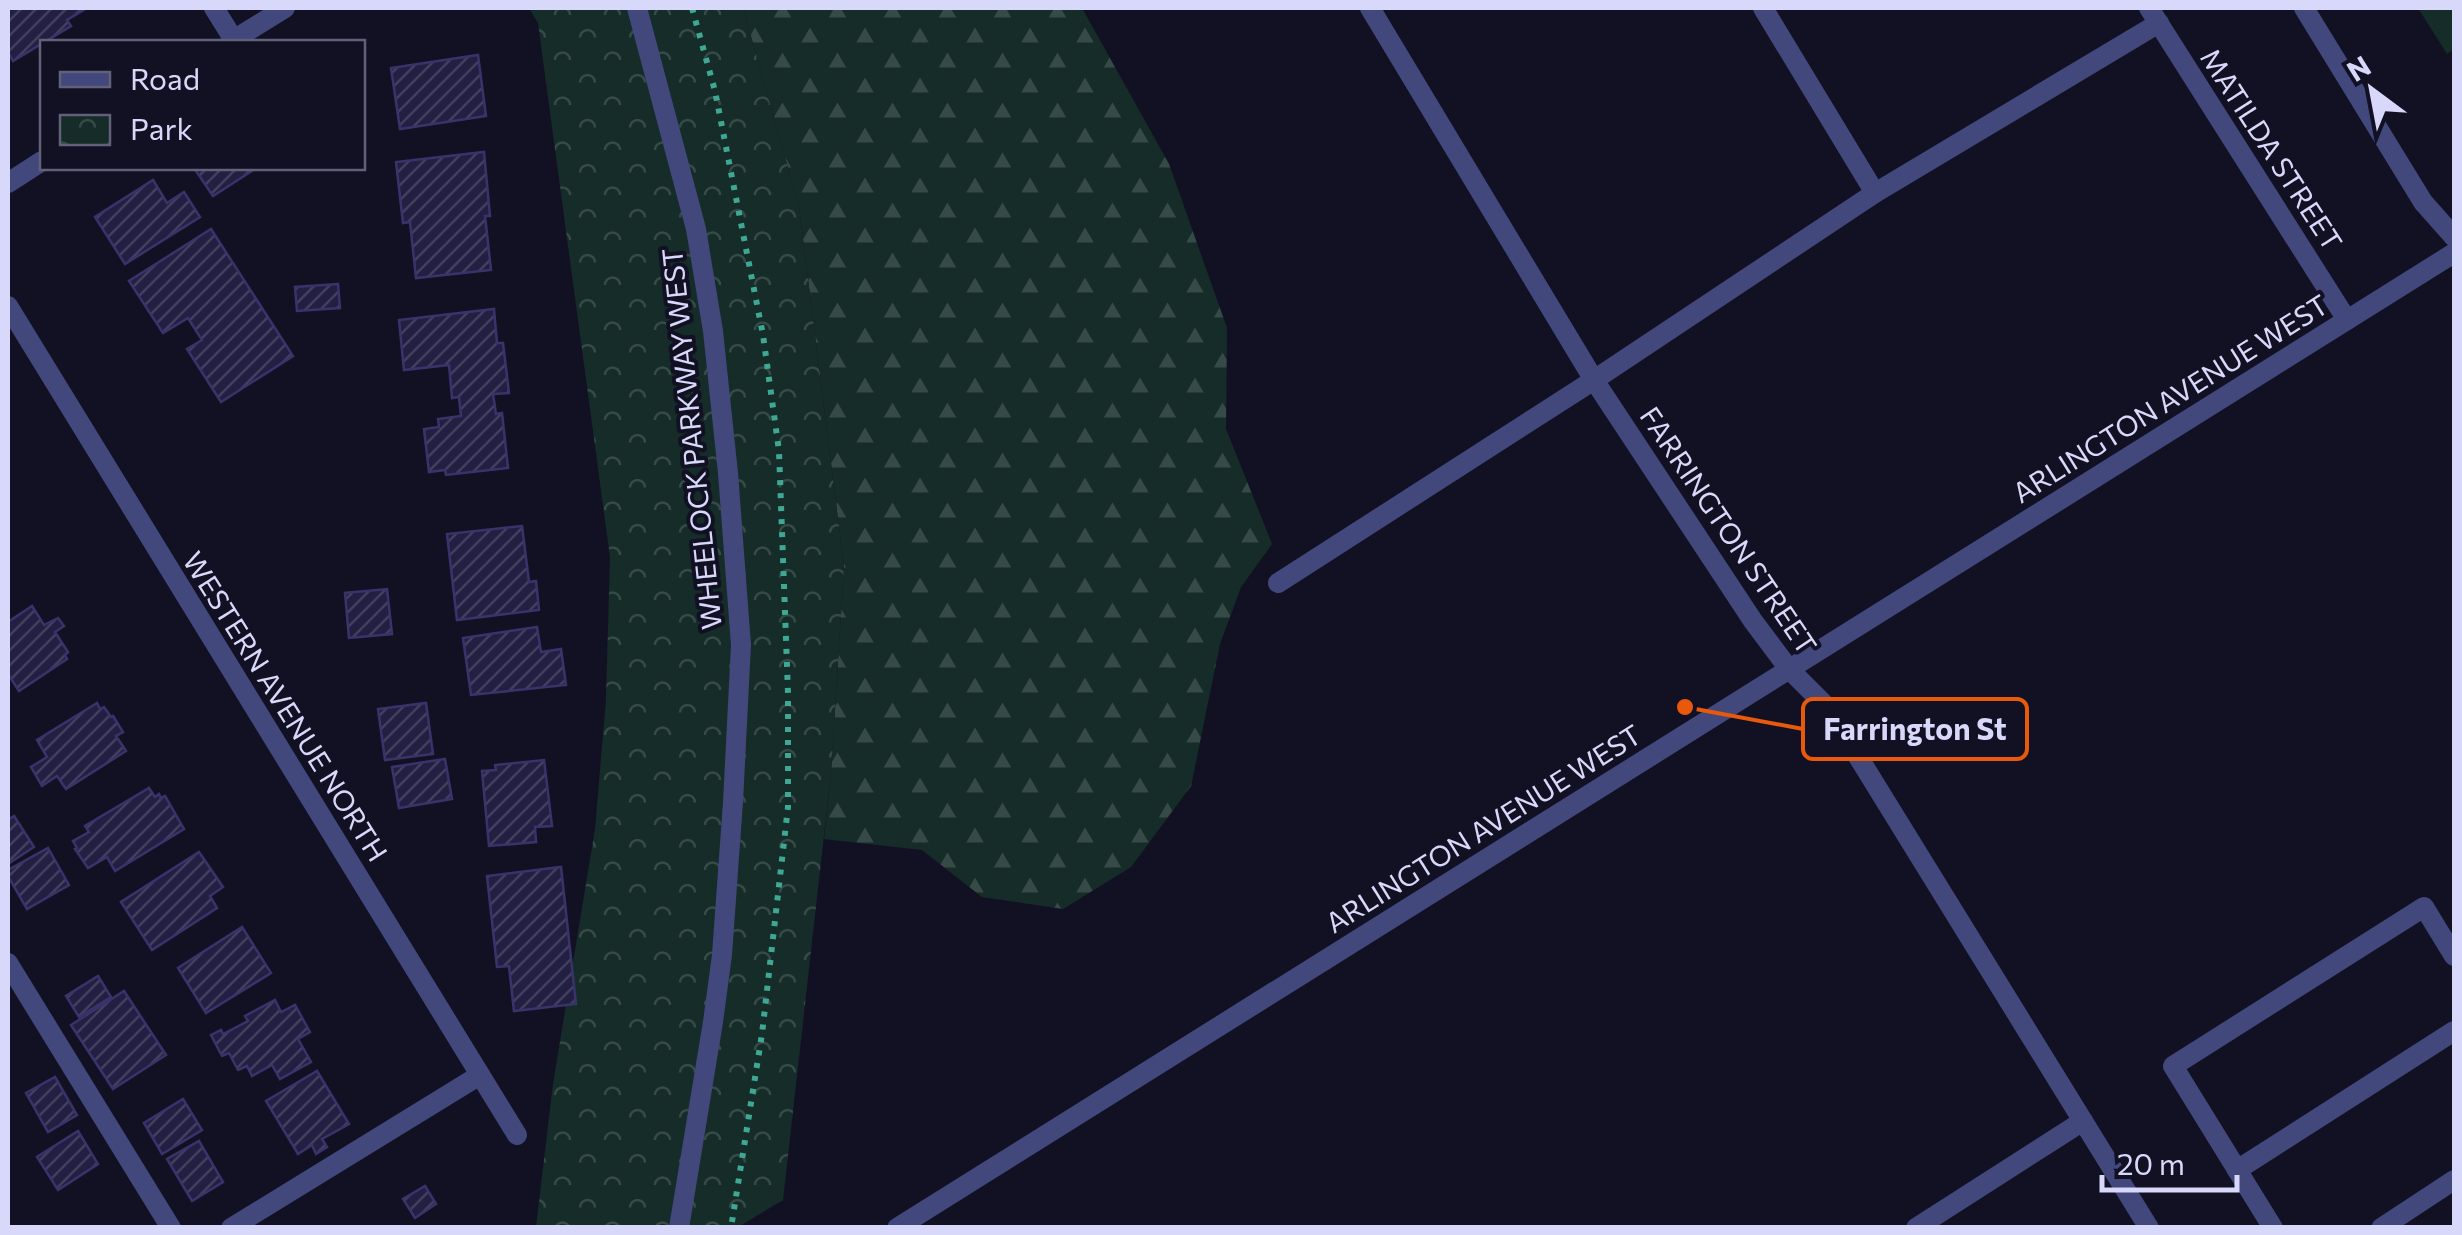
<svg xmlns="http://www.w3.org/2000/svg" width="2462" height="1235" viewBox="0 0 2462 1235" font-family="Commissioner,sans-serif">
  <style>
    .forest { fill: url(#forest-firs) }
    .park { fill: url(#park-crowns) }
    .garden { fill: #152c28 }
    .building { fill: url(#building-hatch); stroke: #38346b; stroke-width: 2.5 }
    .lines { fill: none; stroke-linecap: round; stroke-linejoin: round }
    .path { stroke: #3ea895; stroke-width: 6; stroke-dasharray: 5 8; stroke-linecap: butt }
    .service { stroke: #42477c; stroke-width: 20 }
    .minor { stroke: #42477c; stroke-width: 20 }
    .tertiary { stroke: #42477c; stroke-width: 20 }
    .labels { text-anchor: middle; dominant-baseline: central; stroke-width: 8; stroke-linejoin: round; paint-order: stroke }
    .street-label { font-size: 28px; fill: #d8d8fa; stroke: #121123 }
    .leader { fill: none; stroke: #e8590c; stroke-width: 4 }
    .callout-dot { fill: #e8590c; stroke: #121123; stroke-width: 4 }
    .callout { fill: #121123; stroke: #e8590c; stroke-width: 4 }
    .callout-label { font-size: 30px; text-anchor: middle; font-weight: bold; fill: #d8d8fa }
  </style>
  <defs>
    <pattern id="forest-firs" width="22" height="20" patternUnits="userSpaceOnUse" patternTransform="scale(2.5)"><rect width="22" height="20" fill="#152c28"/><path d="M5 1l3.5 6h-7zM16 11l3.5 6h-7z" fill="#364a48"/></pattern>
    <pattern id="park-crowns" width="20" height="18" patternUnits="userSpaceOnUse" patternTransform="scale(2.5)"><rect width="20" height="18" fill="#152c28"/><path d="M2 6a3 3 0 1 1 6 0M12 15a3 3 0 1 1 6 0" fill="none" stroke="#364a48"/></pattern>
    <pattern id="building-hatch" width="6" height="6" patternUnits="userSpaceOnUse" patternTransform="scale(2.5)"><rect width="6" height="6" fill="#221f42"/><path d="M-1 1l2-2M0 6l6-6M5 7l2-2" fill="none" stroke="#413f5e"/></pattern>
  </defs>
  <rect width="100%" height="100%" fill="#121123"/>
  <polygon class="forest" points="743,8 1082,8 1169,164 1227,328 1226,429 1272,544 1241,587 1220,644 1191,786 1131,867 1063,909 982,897 922,850 824,839 831,773 844,567 799,207"/>
  <polygon class="park" points="529,8 743,8 799,207 844,567 831,773 783,1200 738,1227 536,1227 553,1084 595,829 606,700 610,557 538,23"/>
  <polygon class="garden" points="2418,8 2454,8 2454,49 2447,54"/>
  <g class="building">
    <polygon points="8,8 87,8 67,20 71,26 13,61 8,52"/>
    <polygon points="478,55 486,116 400,129 391,68"/>
    <polygon points="484,152 490,216 485,216 491,270 416,278 410,222 403,223 396,162"/>
    <polygon points="194,168 255,168 255,169 213,196"/>
    <polygon points="153,180 167,203 184,192 200,217 125,264 95,217"/>
    <polygon points="211,229 293,356 221,402 187,349 202,340 188,318 163,333 129,281"/>
    <polygon points="338,284 340,308 297,311 295,287"/>
    <polygon points="494,309 497,343 503,343 509,393 493,394 496,414 502,413 508,468 446,475 445,470 429,472 424,429 439,427 438,419 461,416 459,397 452,398 449,365 404,370 399,320"/>
    <polygon points="522,526 529,582 536,581 539,610 457,620 447,534"/>
    <polygon points="387,589 392,634 349,638 345,593"/>
    <polygon points="32,606 44,625 58,618 64,626 55,632 68,652 65,655 67,659 19,691 8,674 8,622"/>
    <polygon points="537,627 541,652 561,649 566,685 471,695 463,638"/>
    <polygon points="97,703 100,709 104,707 111,717 113,716 123,732 116,736 126,751 66,789 57,776 42,786 31,767 47,757 37,740"/>
    <polygon points="426,703 433,754 385,760 378,709"/>
    <polygon points="445,759 452,799 399,808 392,767"/>
    <polygon points="544,760 552,826 535,827 536,842 489,846 482,771 496,770 495,765"/>
    <polygon points="149,788 155,797 159,794 161,798 165,796 184,829 115,871 107,857 88,868 75,849 77,848 73,841 89,832 85,826"/>
    <polygon points="14,816 34,847 8,864 8,820"/>
    <polygon points="48,848 69,885 27,909 8,876 8,870"/>
    <polygon points="199,852 223,887 210,896 217,908 152,950 121,902"/>
    <polygon points="561,867 576,1004 514,1011 509,966 497,967 487,876"/>
    <polygon points="242,927 271,973 206,1013 178,968"/>
    <polygon points="98,976 111,997 79,1017 66,996"/>
    <polygon points="124,991 166,1055 113,1089 71,1025"/>
    <polygon points="275,1000 281,1012 295,1005 310,1032 298,1039 311,1062 280,1079 272,1065 252,1076 247,1066 238,1070 229,1053 222,1056 211,1035 221,1030 223,1034 248,1021 245,1016"/>
    <polygon points="317,1071 349,1124 322,1139 327,1147 316,1154 312,1145 298,1154 266,1101"/>
    <polygon points="55,1077 77,1115 48,1132 26,1093"/>
    <polygon points="183,1099 202,1130 162,1154 144,1123"/>
    <polygon points="78,1131 98,1164 58,1190 37,1157"/>
    <polygon points="199,1141 223,1182 192,1201 167,1159"/>
    <polygon points="425,1186 436,1204 415,1218 403,1199"/>
  </g>
  <g class="lines">
    <polyline class="path" points="692,8 715,91 763,335 779,451 788,693 788,807 762,1034 731,1228"/>
    <g class="service">
      <polyline points="214,8 234,40"/>
      <polyline points="1763,8 1875,193"/>
      <polyline points="2304,8 2423,202 2454,237"/>
      <polyline points="1278,583 1594,380 1875,193 2159,23"/>
      <polyline points="8,963 171,1228"/>
      <polyline points="2237,1170 2454,1031"/>
      <polyline points="231,1228 480,1075"/>
      <polyline points="1916,1228 2083,1121"/>
      <polyline points="2273,1228 2173,1066 2424,907 2454,956"/>
      <polyline points="2381,1228 2454,1180"/>
    </g>
    <g class="minor">
      <polyline points="1370,8 1594,380 1753,621 1789,669 1828,708 2149,1228"/>
      <polyline points="2149,8 2347,320"/>
      <polyline points="230,42 285,8"/>
      <polyline points="8,183 42,161"/>
      <polyline points="8,306 517,1135"/>
    </g>
    <g class="tertiary">
      <polyline points="637,8 696,229 713,331 728,473 741,645 733,802 722,955 713,1022 679,1228"/>
      <polyline points="897,1228 2454,253"/>
    </g>
  </g>
  <g class="labels">
    <g class="street-label">
      <text transform="translate(2272 149) rotate(57)">MATILDA STREET</text>
      <text transform="translate(2170 398) rotate(-32)">ARLINGTON AVENUE WEST</text>
      <text transform="translate(691 439) rotate(-96)">WHEELOCK PARKWAY WEST</text>
      <text transform="translate(1729 530) rotate(56)">FARRINGTON STREET</text>
      <text transform="translate(286 706) rotate(58)">WESTERN AVENUE NORTH</text>
      <text transform="translate(1483 828) rotate(-32)">ARLINGTON AVENUE WEST</text>
    </g>
  </g>
  <path class="leader" d="M1685 707L1803 729"/>
  <circle class="callout-dot" cx="1685" cy="707" r="10"/>
  <rect class="callout" x="1803" y="699" width="224" height="60" rx="10"/>
  <g class="callout-label">
    <text x="1915" y="740">Farrington St</text>
  </g>
  <rect width="2462" height="1235" fill="none" stroke="#d8d8fa" stroke-width="20"/>
  <rect x="40" y="40" width="325" height="130" fill="#121123" stroke="#616179" stroke-width="2.5"/>
  <rect x="60" y="72" width="50" height="15" fill="#42477c" stroke="#616179" stroke-width="2.5"/>
  <text x="130" y="90" font-size="30" fill="#d8d8fa">Road</text>
  <rect x="60" y="115" width="50" height="30" fill="url(#park-crowns)" stroke="#616179" stroke-width="2.5"/>
  <text x="130" y="140" font-size="30" fill="#d8d8fa">Park</text>
  <g transform="translate(2372 90) rotate(328)" stroke="#121123" stroke-width="8" paint-order="stroke">
  <path d="M0-8L18 38L0 25L-18 38Z" fill="#d8d8fa"/>
  <text y="-15" font-size="28" font-weight="bold" text-anchor="middle" fill="#d8d8fa">N</text>
  </g>
  <path d="M2102 1175v15h135v-15" fill="none" stroke="#d8d8fa" stroke-width="5"/>
  <text x="2117" y="1175" font-size="30" fill="#d8d8fa" stroke="#121123" stroke-width="8" paint-order="stroke">20 m</text>
</svg>
